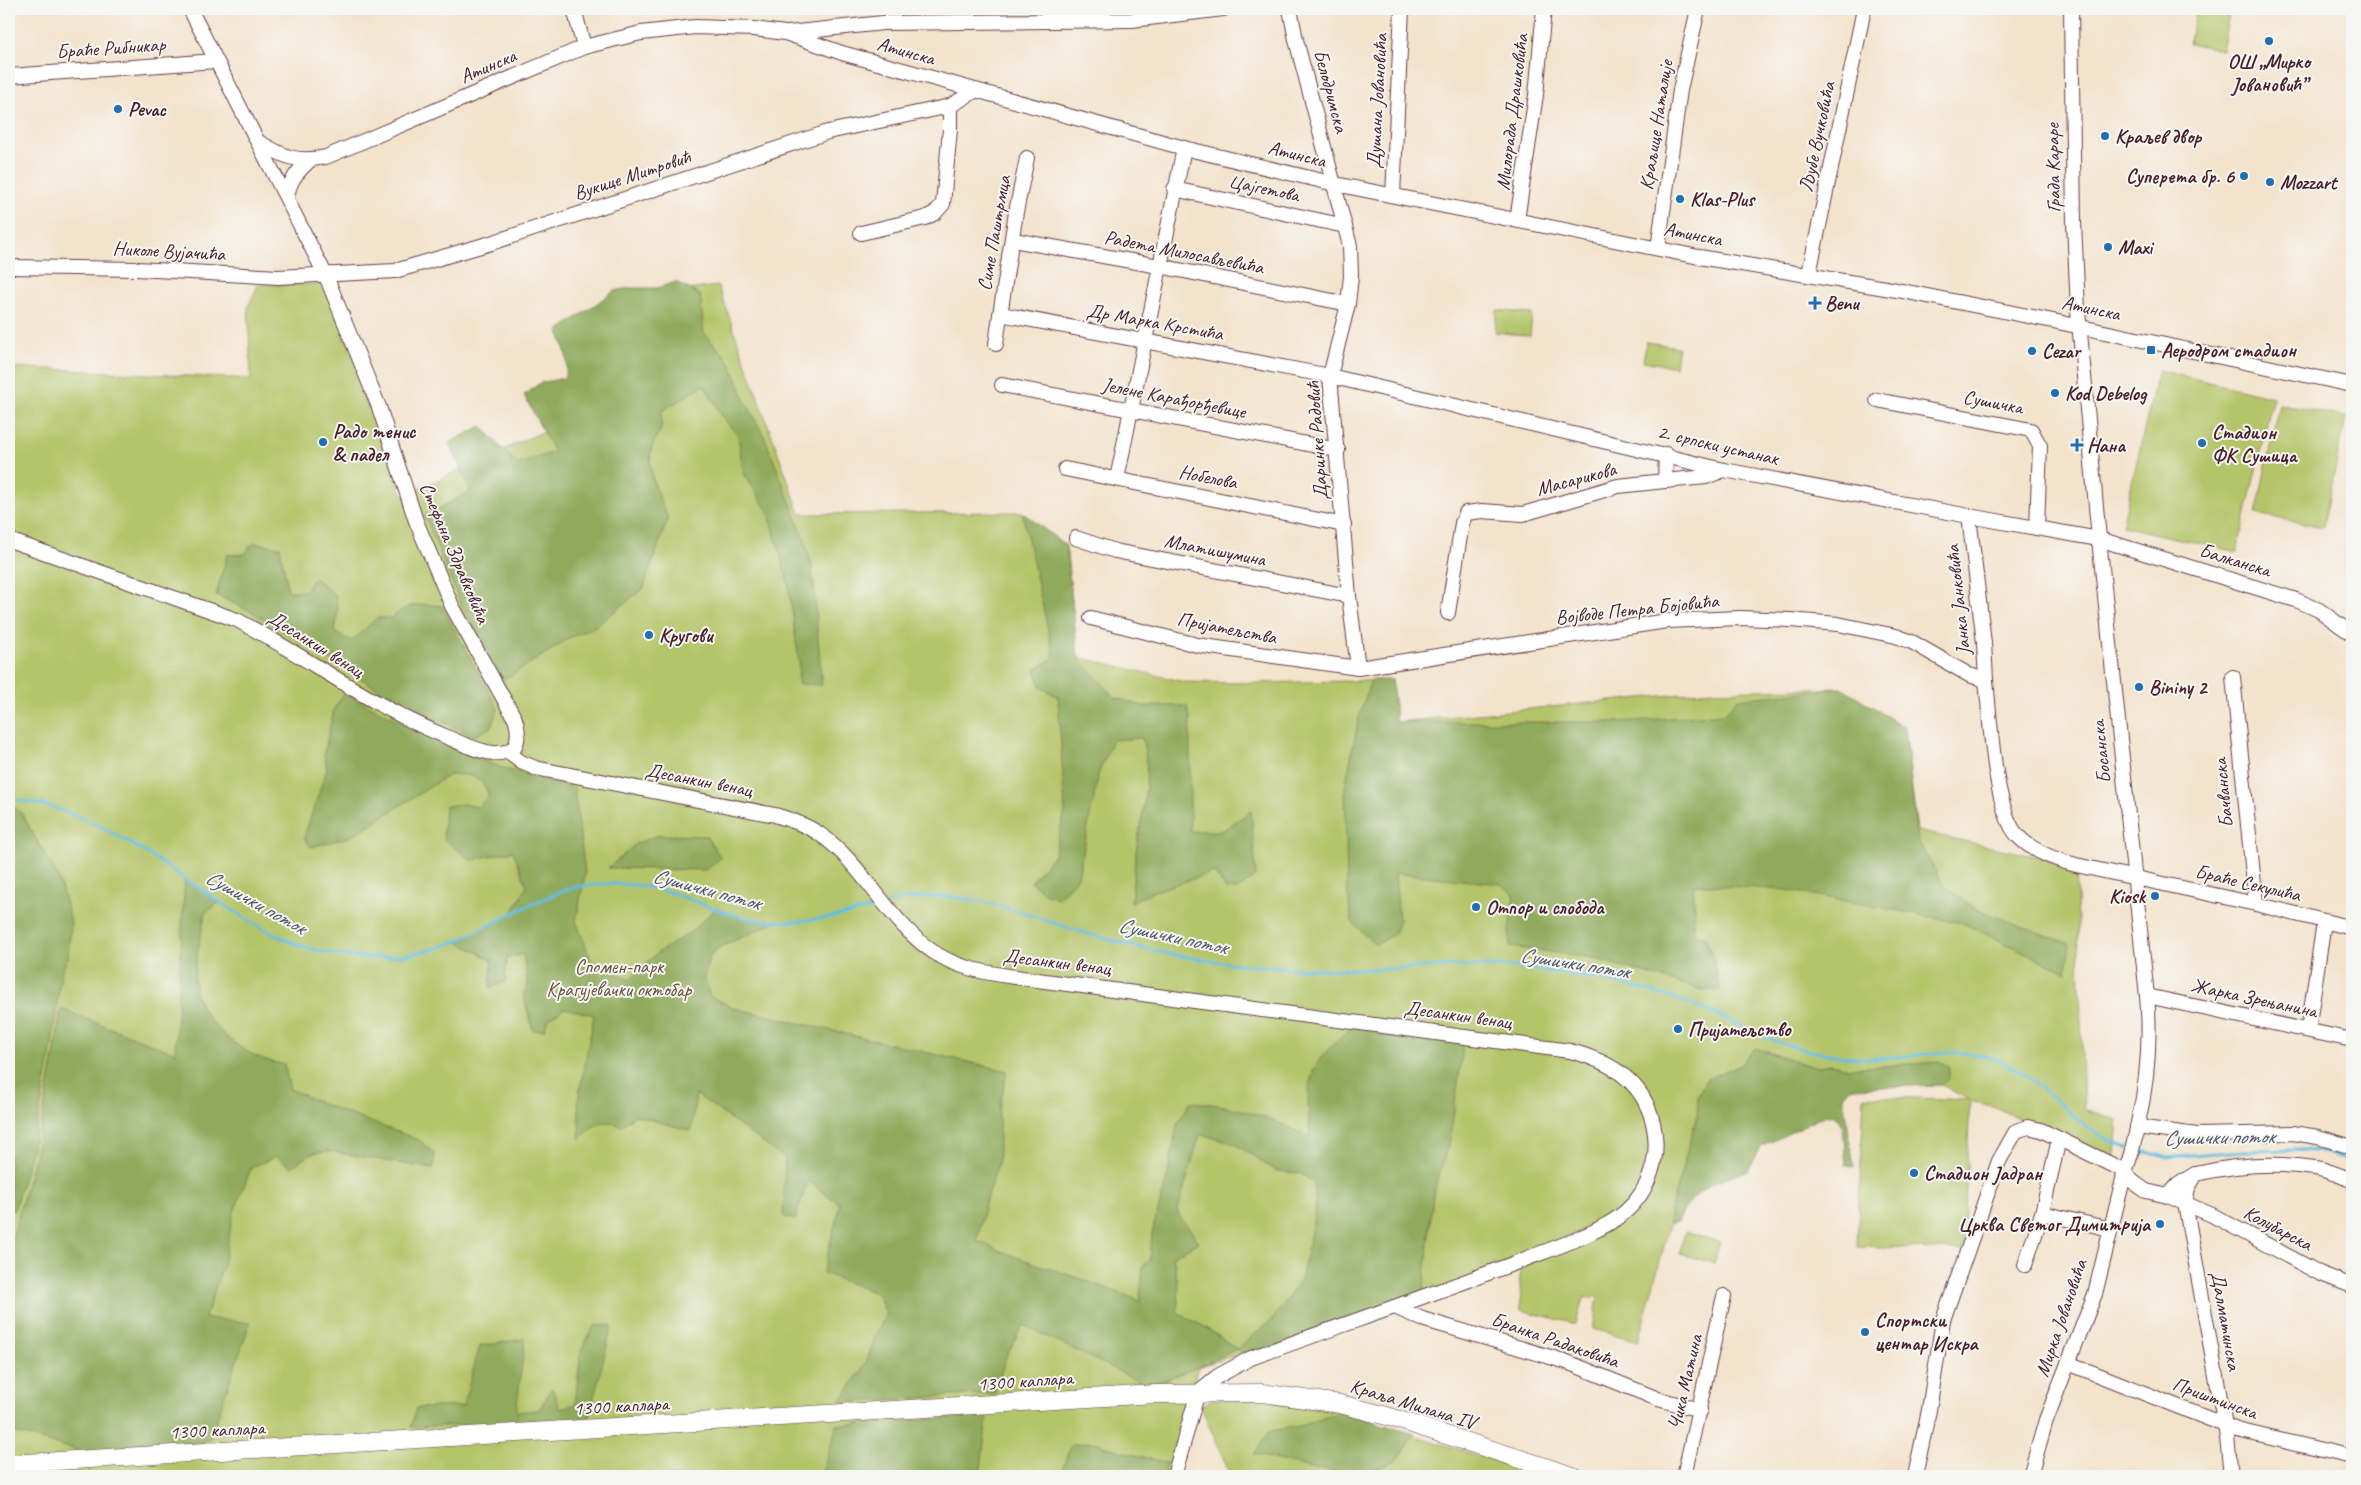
<svg xmlns="http://www.w3.org/2000/svg" width="2361" height="1485" viewBox="0 0 2361 1485" font-family="Caveat,sans-serif">
  <style>
    .green { fill: #b4c467; stroke: #7f7249 }
    .forest { fill: #8faa5c; stroke: #6c6444; fill-rule: evenodd }
    .lines { fill: none; stroke-linecap: round; stroke-linejoin: round }
    .stream { stroke: #63bee1; stroke-width: 3 }
    .minor-casing { stroke: #633c43; stroke-width: 16 }
    .major-casing { stroke: #633c43; stroke-width: 19 }
    .minor { stroke: #fff; stroke-width: 14 }
    .major { stroke: #fff; stroke-width: 18 }
    .poi-dot { fill: #1f6fb2; stroke: #f6f6f2; stroke-width: 2 }
    .labels { text-anchor: middle; dominant-baseline: central; stroke-width: 4; stroke-linejoin: round; paint-order: stroke }
    .street-label { font-size: 20px; fill: #4a1f2b; stroke: #f6f6f2 }
    .poi-label { font-size: 20px; font-weight: bold; fill: #4a1f2b; stroke: #f6f6f2; text-anchor: start }
    .park-label { font-size: 20px; fill: #6a513d; stroke: #f6f6f2 }
    .water-label { font-size: 21px; font-style: italic; fill: #53576b; stroke: #f6f6f2 }
  </style>
  <rect width="100%" height="100%" fill="#f6f6f2"/>
  <filter id="ink" filterUnits="userSpaceOnUse"><feTurbulence type="fractalNoise" baseFrequency=".02" numOctaves="2"/><feDisplacementMap in="SourceGraphic" scale="10" xChannelSelector="R" yChannelSelector="G"/><feConvolveMatrix kernelMatrix="1 2 1 2 8 2 1 2 1" color-interpolation-filters="sRGB"/></filter>
  <filter id="wash" filterUnits="userSpaceOnUse"><feTurbulence type="fractalNoise" baseFrequency=".0096" numOctaves="4" result="noise"/><feDisplacementMap in="SourceGraphic" scale="20" xChannelSelector="R" yChannelSelector="G"/><feGaussianBlur stdDeviation="1.12" result="paint"/><feColorMatrix in="noise" values="0 0 0 0 0 0 0 0 0 0 0 0 0 0 0 0 0 1.4 0 .05"/><feComposite in="paint" operator="in"/></filter>
  <g filter="url(#wash)">
    <rect width="100%" height="100%" fill="#f3e3cc"/>
    <g class="green">
      <polygon points="2197,9 2230,9 2222,50 2189,43"/>
      <polygon points="327,284 403,496 616,398 645,295 718,286 800,514 1022,512 1066,546 1078,657 1185,682 1252,683 1392,680 1396,722 1712,691 1843,688 1905,728 1917,831 2076,865 2084,1109 2118,1120 2114,1166 1996,1107 1970,1101 1963,1250 1857,1246 1864,1096 1969,1100 1942,1085 1949,1078 1849,1068 1830,1064 1820,1066 1807,1065 1766,1051 1732,1079 1679,1221 1670,1224 1638,1341 1593,1329 1598,1297 1583,1298 1576,1324 1521,1310 1519,1261 1423,1296 1198,1367 1189,1395 1202,1394 1173,1476 9,1476 9,367 251,379 248,307 258,285"/>
      <polygon points="1497,310 1532,314 1530,336 1495,332"/>
      <polygon points="1646,342 1678,347 1675,367 1643,361"/>
      <polygon points="2158,370 2273,397 2237,552 2122,526"/>
      <polygon points="2279,404 2346,417 2323,527 2256,514"/>
      <polygon points="1685,1232 1720,1242 1714,1263 1679,1254"/>
      <polygon points="1211,1399 1271,1400 1341,1412 1542,1476 1231,1476 1201,1407"/>
    </g>
    <g class="forest">
      <path d="M676,282L700,295L704,333L725,356L733,369L745,400L764,436L804,537L812,567L822,685L798,684L799,662L788,583L769,513L743,472L738,435L725,421L704,385L661,412C664,436 658,428 652,448C645,470 660,498 668,519L643,589L596,626L571,637L504,680L462,607L425,516L471,491L449,443L481,426L517,464L554,452L524,395L540,383L564,378C571,363 564,346 558,331L614,291L628,288H657Z"/>
      <path d="M1022,512L1066,546L1078,657L1114,697L1143,706H1187L1190,717V831H1222L1251,811L1256,876L1237,890L1226,889L1214,872L1152,892L1131,902C1133,883 1134,863 1137,845C1143,810 1152,773 1142,738L1113,740L1099,772L1078,877L1058,898L1044,893L1031,882L1054,855L1065,811L1058,697L1041,687L1035,670L1054,657Z"/>
      <path d="M255,543L280,547L288,591H305L314,577L335,595L338,610L335,633L352,641L377,618H392C408,602 420,604 442,606L498,709L491,727L475,736L394,702L375,687L254,613L216,595L227,555L246,554L250,546Z"/>
      <polygon points="1371,680 1392,680 1396,722 1620,722 1724,714 1738,699 1843,688 1905,728 1917,839 1944,886 1976,909 2070,944 2066,972 1963,923 1787,890 1694,884 1694,935 1705,936 1712,956 1720,990 1702,990 1593,958 1510,947 1509,931 1514,894 1501,884 1395,873 1399,920 1394,934 1376,945 1352,922 1347,888 1345,787 1359,717"/>
      <path d="M344,693L443,743L499,767L574,788L585,873L576,921L591,960L629,980L656,954L692,931L716,908L746,918L777,921L718,948L709,958L704,977L710,996L734,1008L1007,1071L999,1110V1160L985,1203L977,1241C1030,1265 1086,1278 1140,1301L1143,1265L1150,1261L1152,1233L1169,1170L1177,1125L1190,1102C1232,1104 1274,1118 1310,1138C1309,1112 1303,1081 1321,1058C1331,1045 1345,1034 1357,1022L1459,1042L1463,1047L1450,1139L1433,1194L1423,1298L1251,1358L1237,1349L1198,1367L1149,1386L1023,1325L1005,1359L995,1393L839,1403L866,1363L876,1334L886,1315L878,1294L823,1273L840,1204L808,1181L795,1220L783,1216L785,1159L696,1094L691,1131L635,1115L621,1126C599,1117 595,1125 580,1139L578,1100L594,1015L564,1008L548,1020L544,1030H533L523,994L528,985L523,954L507,958L505,982L490,988L492,960L456,941L512,913L527,886L513,851L471,860L443,838L445,806L464,804L478,807L489,796C481,775 470,774 449,775L350,837L311,847L304,837L327,769L324,754L334,709ZM1200,1134L1235,1144L1276,1171L1300,1173L1314,1183L1316,1207L1301,1280L1272,1320L1237,1349L1205,1327L1177,1313L1179,1289L1173,1256L1199,1242L1177,1212Z"/>
      <polygon points="9,804 20,811 58,877 71,921 68,957 61,973 50,1058 33,1145 14,1210 9,1208"/>
      <polygon points="659,835 706,836 721,858 706,870 608,868 637,843"/>
      <path d="M185,878L220,902L205,913C202,935 192,969 195,989C201,1024 250,1062 284,1064L290,1089L325,1105L419,1140L435,1154L433,1169L328,1151L312,1153L291,1167L276,1156L251,1168L234,1212L223,1265L205,1318L250,1323L209,1441L88,1453L9,1431V1250L37,1148L55,1051L61,1009L175,1053Z"/>
      <path d="M1755,1048L1807,1065L1820,1066L1830,1064L1849,1068L1939,1062L1949,1066V1078L1942,1085L1850,1088L1843,1096L1854,1167L1846,1166L1843,1127L1835,1115H1826L1761,1147L1748,1171C1717,1179 1691,1190 1679,1221L1670,1223V1212L1697,1115L1698,1095L1706,1080L1741,1064Z"/>
      <polygon points="612,1325 588,1421 411,1427 416,1408 463,1406 480,1346 525,1339 516,1412 539,1410 552,1388 560,1409 575,1404 581,1350 594,1326"/>
      <polygon points="1341,1412 1415,1434 1396,1461 1362,1475 1314,1469 1254,1454 1270,1431 1300,1426"/>
      <polygon points="987,1416 980,1476 821,1476 837,1425"/>
      <polygon points="1094,1442 1124,1452 1167,1463 1163,1476 1060,1476 1071,1445"/>
    </g>
    <g class="lines">
      <g class="stream">
        <path d="M9,799C98,808 160,865 232,910C258,927 286,943 316,950C362,962 410,959 454,942C479,932 501,917 526,907C543,900 564,888 583,886C604,883 626,883 648,887C681,893 713,911 746,918C792,927 836,918 880,906"/>
        <path d="M888,903C949,885 1008,907 1065,927C1092,935 1120,943 1147,949C1223,967 1301,971 1379,969C1429,968 1479,962 1529,969C1585,976 1640,985 1693,1005C1729,1018 1764,1040 1801,1049C1816,1053 1832,1054 1846,1057C1893,1065 1942,1043 1988,1057C2044,1073 2073,1132 2128,1148"/>
        <polyline points="2137,1150 2166,1157 2242,1151 2306,1150 2328,1153 2352,1161"/>
      </g>
    </g>
  </g>
  <g filter="url(#ink)">
    <g class="lines">
      <defs>
        <g id="minor">
          <polyline points="574,9 584,47"/>
          <polyline points="1290,9 1296,40 1350,246 1351,276 1348,304 1330,376 1349,596 1358,668"/>
          <polyline points="788,33 883,23 1132,20 1223,9"/>
          <polyline points="9,76 216,61"/>
          <path d="M259,142C284,157 296,163 326,157L584,47L641,33L695,27L754,29L785,33L842,53L1184,148L1335,184L1699,257L1897,290L2053,321L2352,385"/>
          <polyline points="1174,189 1345,226"/>
          <polyline points="1393,195 1402,9"/>
          <path d="M287,198C289,181 297,172 309,161"/>
          <polyline points="1517,220 1536,95 1544,9"/>
          <polyline points="861,233 925,218 935,213 943,204 950,129 950,106"/>
          <polyline points="1013,240 1159,266 1348,304"/>
          <polyline points="1658,248 1680,90 1698,9"/>
          <polyline points="9,267 137,269 278,277 395,271 491,243 828,132 950,106 975,91"/>
          <polyline points="1809,274 1864,9"/>
          <polyline points="1000,315 1016,212 1027,158"/>
          <polyline points="996,344 1000,315 1006,315 1330,376 1724,470 1969,516 2099,539 2296,600 2319,610 2352,634"/>
          <polyline points="1002,385 1338,450"/>
          <polyline points="1877,400 2031,430 2040,446 2037,528"/>
          <polyline points="1065,469 1344,525"/>
          <polyline points="1117,479 1184,148"/>
          <polyline points="1665,481 1706,477 1724,470"/>
          <polyline points="1969,516 1984,643 1986,680"/>
          <polyline points="1076,538 1115,551 1349,596"/>
          <path d="M9,540L237,620C307,657 367,703 440,734C457,741 475,751 493,753C502,754 508,752 515,747C519,737 519,729 515,719L452,606L416,521L379,407L326,276L190,9"/>
          <polyline points="1448,613 1462,523 1466,513 1482,511 1523,514 1618,486 1665,481 1666,454"/>
          <path d="M1091,618L1197,645L1358,668L1667,621L1740,618L1790,620L1838,624L1896,636L1912,642L1969,675L1986,680C1990,716 1994,812 2018,836C2032,851 2056,860 2076,865L2256,904L2352,928"/>
          <polyline points="2233,677 2256,904"/>
          <path d="M508,752L521,762L535,768L775,815C791,820 807,825 821,835C863,864 888,921 932,951C956,968 986,973 1015,977L1570,1051C1609,1061 1643,1080 1653,1123C1661,1156 1650,1190 1625,1212C1600,1234 1547,1250 1515,1263C1428,1296 1339,1326 1251,1358L1218,1376L1198,1392L1174,1476"/>
          <polyline points="2147,996 2352,1040"/>
          <polyline points="2308,1030 2324,922"/>
          <polyline points="2137,1127 2197,1135 2293,1133 2318,1137 2352,1147"/>
          <polyline points="2059,1139 2042,1213 2110,1229"/>
          <polyline points="2168,1196 2178,1185 2195,1174"/>
          <polyline points="2025,1265 2042,1213"/>
          <polyline points="1397,1308 1422,1319 1567,1362 1658,1399 1700,1410"/>
          <polyline points="2068,1363 2237,1430 2352,1457"/>
          <polyline points="1684,1476 1724,1296"/>
          <polyline points="1915,1476 1929,1410 1943,1320 1999,1161 2016,1131 2028,1127 2041,1130 2125,1171 2132,1181 2146,1191 2168,1196 2212,1215 2319,1273 2352,1286"/>
          <path d="M2030,1476L2046,1420L2095,1294L2125,1171C2132,1155 2135,1139 2138,1123C2148,1079 2151,1040 2147,996L2099,539L2078,311L2074,222L2071,9"/>
          <path d="M2231,1476L2227,1437L2185,1203L2188,1188L2196,1174C2235,1165 2276,1162 2315,1168C2328,1170 2340,1176 2352,1180"/>
        </g>
        <polyline id="major" points="9,1464 1155,1394 1262,1393 1340,1404 1387,1416 1573,1476"/>
      </defs>
      <use href="#minor" class="minor-casing"/>
      <use href="#major" class="major-casing"/>
      <use href="#minor" class="minor"/>
      <use href="#major" class="major"/>
    </g>
  </g>
  <g class="poi-dot">
    <circle cx="2269" cy="41" r="5"/>
    <circle cx="118" cy="109" r="5"/>
    <circle cx="2105" cy="136" r="5"/>
    <circle cx="2244" cy="176" r="5"/>
    <circle cx="2270" cy="182" r="5"/>
    <circle cx="1680" cy="199" r="5"/>
    <circle cx="2108" cy="247" r="5"/>
    <path d="M1812.5 295.5h5v5h5v5h-5v5h-5v-5h-5v-5h5z"/>
    <rect x="2146" y="345" width="10" height="10" rx="2.5"/>
    <circle cx="2032" cy="351" r="5"/>
    <circle cx="2055" cy="393" r="5"/>
    <circle cx="323" cy="442" r="5"/>
    <circle cx="2202" cy="443" r="5"/>
    <path d="M2074.5 437.5h5v5h5v5h-5v5h-5v-5h-5v-5h5z"/>
    <circle cx="649" cy="635" r="5"/>
    <circle cx="2139" cy="687" r="5"/>
    <circle cx="2155" cy="896" r="5"/>
    <circle cx="1476" cy="907" r="5"/>
    <circle cx="1678" cy="1029" r="5"/>
    <circle cx="1914" cy="1173" r="5"/>
    <circle cx="2160" cy="1224" r="5"/>
    <circle cx="1865" cy="1332" r="5"/>
  </g>
  <g class="labels">
    <g class="street-label">
      <text transform="translate(111 48) rotate(-4)">Браће Рибникар</text>
      <text transform="translate(906 51) rotate(16)">Атинска</text>
      <text transform="translate(488 66) rotate(-23)">Атинска</text>
      <text transform="translate(1331 91) rotate(75)">Белодримска</text>
      <text transform="translate(1377 101) rotate(-87)">Душана Јовановића</text>
      <text transform="translate(1512 112) rotate(-83)">Милорада Драшковића</text>
      <text transform="translate(1656 125) rotate(-81)">Краљице Наталије</text>
      <text transform="translate(1817 137) rotate(-78)">Љубе Вучковића</text>
      <text transform="translate(1297 154) rotate(14)">Атинска</text>
      <text transform="translate(2053 168) rotate(-91)">Града Караре</text>
      <text transform="translate(632 175) rotate(-18)">Вукице Митровић</text>
      <text transform="translate(1264 188) rotate(12)">Цајгетова</text>
      <text transform="translate(994 233) rotate(-80)">Симе Паштрмца</text>
      <text transform="translate(1693 234) rotate(11)">Атинска</text>
      <text transform="translate(169 251) rotate(3)">Николе Вујачића</text>
      <text transform="translate(1184 252) rotate(11)">Радета Милосављевића</text>
      <text transform="translate(2091 308) rotate(12)">Атинска</text>
      <text transform="translate(1155 322) rotate(10)">Др Марка Крстића</text>
      <text transform="translate(1174 398) rotate(11)">Јелене Карађорђевице</text>
      <text transform="translate(1993 402) rotate(11)">Сушичка</text>
      <text transform="translate(1317 441) rotate(-94)">Даринке Радовић</text>
      <text transform="translate(1718 445) rotate(13)">2. српски устанак</text>
      <text transform="translate(1208 477) rotate(11)">Нобелова</text>
      <text transform="translate(1576 479) rotate(-15)">Масарикова</text>
      <text transform="translate(1215 550) rotate(11)">Млатишумина</text>
      <text transform="translate(455 553) rotate(67)">Стефана Здравковића</text>
      <text transform="translate(2235 560) rotate(17)">Балканска</text>
      <text transform="translate(1958 600) rotate(-96)">Јанка Јанковића</text>
      <text transform="translate(1637 609) rotate(-6)">Војводе Петра Бојовића</text>
      <text transform="translate(1227 628) rotate(11)">Пријатељства</text>
      <text transform="translate(316 644) rotate(32)">Десанкин венац</text>
      <text transform="translate(2101 752) rotate(-96)">Босанска</text>
      <text transform="translate(699 780) rotate(11)">Десанкин венац</text>
      <text transform="translate(2223 793) rotate(-96)">Бачванска</text>
      <text transform="translate(2248 883) rotate(13)">Браће Секулића</text>
      <text transform="translate(1057 962) rotate(7)">Десанкин венац</text>
      <text transform="translate(2254 998) rotate(12)">Жарка Зрењанина</text>
      <text transform="translate(1458 1015) rotate(8)">Десанкин венац</text>
      <text transform="translate(2278 1228) rotate(28)">Колубарска</text>
      <text transform="translate(2061 1318) rotate(-71)">Мирка Јовановића</text>
      <text transform="translate(2226 1321) rotate(80)">Далматинска</text>
      <text transform="translate(1555 1340) rotate(19)">Бранка Радаковића</text>
      <text transform="translate(1025 1381) rotate(-4)">1300 каплара</text>
      <text transform="translate(1685 1382) rotate(-77)">Чика Матина</text>
      <text transform="translate(2215 1398) rotate(20)">Приштинска</text>
      <text transform="translate(1413 1404) rotate(17)">Краља Милана IV</text>
      <text transform="translate(621 1406) rotate(-3)">1300 каплара</text>
      <text transform="translate(217 1430) rotate(-3)">1300 каплара</text>
    </g>
    <g class="poi-label">
      <text x="2269" y="61" text-anchor="middle">ОШ „Мирко<tspan x="2269" dy="23">Јовановић”</tspan></text>
      <text x="128" y="109">Pevac</text>
      <text x="2115" y="136">Краљев двор</text>
      <text x="2234" y="176" text-anchor="end">Суперета бр. 6</text>
      <text x="2280" y="182">Mozzart</text>
      <text x="1690" y="199">Klas-Plus</text>
      <text x="2118" y="247">Maxi</text>
      <text x="1825" y="303">Benu</text>
      <text x="2161" y="350">Аеродром стадион</text>
      <text x="2042" y="351">Cezar</text>
      <text x="2065" y="393">Kod Debelog</text>
      <text x="333" y="431">Радо тенис<tspan x="333" dy="23">&amp; падел</tspan></text>
      <text x="2212" y="432">Стадион<tspan x="2212" dy="23">ФК Сушица</tspan></text>
      <text x="2087" y="445">Нана</text>
      <text x="659" y="635">Кругови</text>
      <text x="2149" y="687">Bininy 2</text>
      <text x="2145" y="896" text-anchor="end">Kiosk</text>
      <text x="1486" y="907">Отпор и слобода</text>
      <text x="1688" y="1029">Пријатељство</text>
      <text x="1924" y="1173">Стадион Јадран</text>
      <text x="2150" y="1224" text-anchor="end">Црква Светог Димитрија</text>
      <text x="1875" y="1320">Спортски<tspan x="1875" dy="23">центар Искра</tspan></text>
    </g>
    <g class="park-label">
      <text x="619" y="966">Спомен-парк<tspan x="619" dy="23">Крагујевачки октобар</tspan></text>
    </g>
    <g class="water-label">
      <text transform="translate(707 889) rotate(15)">Сушички поток</text>
      <text transform="translate(256 902) rotate(29)">Сушички поток</text>
      <text transform="translate(1173 936) rotate(12)">Сушички поток</text>
      <text transform="translate(1575 963) rotate(9)">Сушички поток</text>
      <text transform="translate(2219 1137) rotate(-1)">Сушички поток</text>
    </g>
  </g>
  <rect width="2361" height="1485" fill="none" stroke="#f6f6f2" stroke-width="30"/>
</svg>
